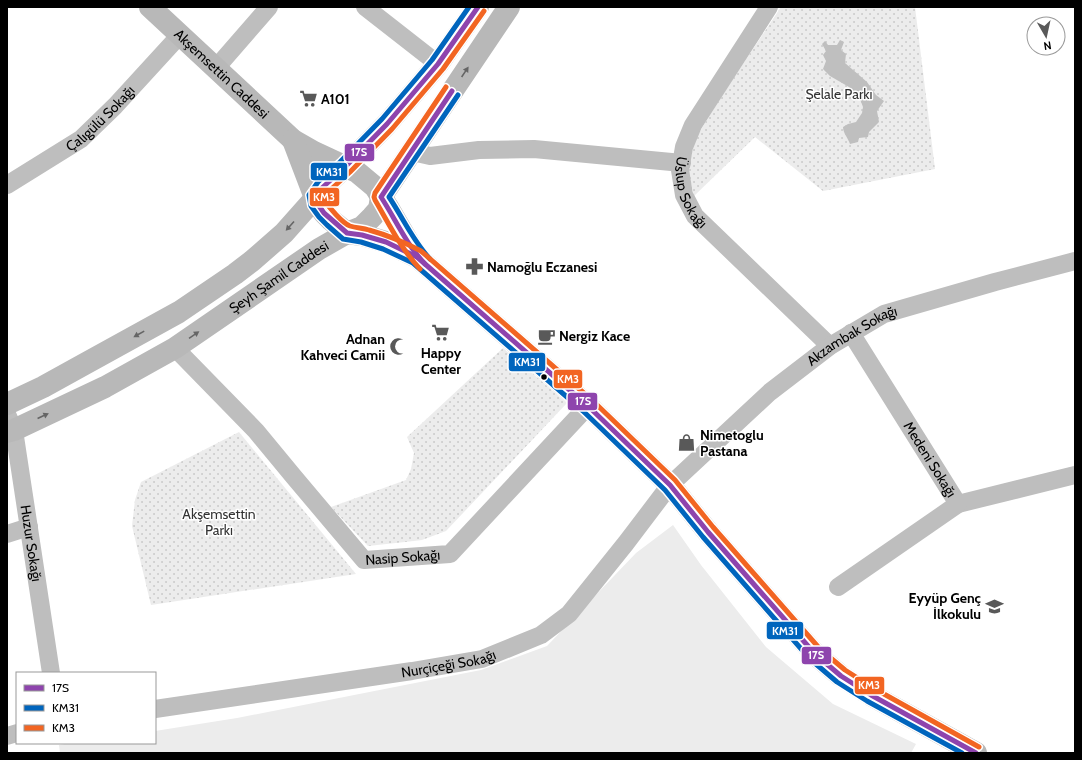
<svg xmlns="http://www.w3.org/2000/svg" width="1082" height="760" viewBox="0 0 1082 760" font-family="Cabin,sans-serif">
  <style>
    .green { fill: #ececec }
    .park { fill: url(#park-dots) }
    .water { fill: #bfbfbf }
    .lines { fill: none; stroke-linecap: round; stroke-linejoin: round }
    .street { stroke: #bebebe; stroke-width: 18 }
    .secondary { stroke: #b8b8b8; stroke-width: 22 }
    .bus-1-casing { stroke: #fff; stroke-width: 8 }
    .bus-2-casing { stroke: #fff; stroke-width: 8 }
    .bus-3-casing { stroke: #fff; stroke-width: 8 }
    .bus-1 { stroke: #8e44ad; stroke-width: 5 }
    .bus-2 { stroke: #0065bd; stroke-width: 5 }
    .bus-3 { stroke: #f26522; stroke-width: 5 }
    .oneway { fill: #656565 }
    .bus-dot { fill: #000; stroke: #fff; stroke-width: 1.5 }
    .labels { text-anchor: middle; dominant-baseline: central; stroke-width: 3; stroke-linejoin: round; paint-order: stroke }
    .street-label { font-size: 14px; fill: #000; stroke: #fff }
    .park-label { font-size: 14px; fill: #333; stroke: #fff }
    .poi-label { font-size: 14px; font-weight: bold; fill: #000; stroke: #fff; text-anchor: start }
    .line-badge { stroke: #fff; stroke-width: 1.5 }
    .badge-label { font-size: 11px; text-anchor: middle; font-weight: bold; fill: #fff }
  </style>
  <defs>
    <pattern id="park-dots" width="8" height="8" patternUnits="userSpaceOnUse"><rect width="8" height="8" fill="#ececec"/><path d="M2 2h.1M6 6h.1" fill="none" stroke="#c9c9c9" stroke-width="1.8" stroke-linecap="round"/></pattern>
  </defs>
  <rect width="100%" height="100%" fill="#fff"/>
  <polygon class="green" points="673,525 701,565 766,647 833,704 916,744 911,753 60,753 59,745 71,743 155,743 155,731 237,718 481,670 547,646 636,553"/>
  <g class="park">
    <polygon points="781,7 915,7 935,169 823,191 755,137 694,196 688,170 695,139 725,91"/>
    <polygon points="503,348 567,403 446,531 422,540 405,542 368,546 331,507 406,480 411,469 414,453 407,437"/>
    <polygon points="239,432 356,574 151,605 132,526 135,500 141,482"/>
  </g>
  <path class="water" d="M840,40L844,42L841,50L846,54L845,63L867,82L876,95L884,101L877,111L879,122L869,132L868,137L859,138L858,142L850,144C848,138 843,133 843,127L848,124L856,122L862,113L863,107L860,99L849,87L830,76L823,69L826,61L823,55L826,51L822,44L825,41L828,45H837Z"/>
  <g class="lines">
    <g class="street">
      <polyline points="365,7 438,64"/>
      <path id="s1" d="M769,7L693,125L684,147L680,170L684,195L695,216L830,346"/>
      <polyline points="216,68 269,7"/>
      <polyline points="413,150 421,154 430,156 479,150 534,149 682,163"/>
      <path id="s2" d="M7,185L81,139L115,106L180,35"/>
      <path id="s3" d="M851,333L958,504L1075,475"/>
      <path id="s4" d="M175,348L256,431L294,477L364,560L450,554L588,406"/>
      <path id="s5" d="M7,414L14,430L51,673"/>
      <polyline points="7,534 29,527"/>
      <polyline points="838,587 958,504"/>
      <path id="s6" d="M155,709L412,671L482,659L541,635L569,614L626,543L670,485L770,392L830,346L884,314L995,282L1075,261"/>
      <polyline points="7,736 17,733"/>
    </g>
    <g class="secondary">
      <path id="s7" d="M150,7L293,140L314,152L357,172L375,187L389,209L417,257"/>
      <polyline points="293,140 317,203 324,213 331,220 347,233 362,235 386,242 417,257 588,406 670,485 708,532 815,654 841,676 871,695 976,753"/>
      <polyline points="7,404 43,387 81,366 179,312 235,274 252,261 284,233 316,197 323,187 345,167 387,124 438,64 478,7"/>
      <path id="s8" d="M7,432L14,430L105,387L175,348L319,249L347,233L362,227L372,217L379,209L381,197L509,7"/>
    </g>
    <defs>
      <g id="bus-1">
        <polyline points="478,7 438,64 387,124 345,167 323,187 316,197 317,203 324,213 347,233 362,235 386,242 417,257 588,406 670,485 708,532 815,654 841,676 871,695 976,753"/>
        <path d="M425,264C406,244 396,220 381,197L452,91"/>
      </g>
      <g id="bus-2">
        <polyline points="469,7 432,60 382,119 340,162 318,182 309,195 311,206 319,217 327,225 343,239 361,242 383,249 413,263 583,411 665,490 703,537 810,659 837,682 867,701 962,753"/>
        <path d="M430,259C413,241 403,218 389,197L458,95"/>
      </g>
      <g id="bus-3">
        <path d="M484,11L443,69L392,129L350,172L328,192L323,199L324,200C329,207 342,223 350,226C356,228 363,228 369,230C387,235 404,242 421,251L593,401L675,480L713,527L820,649L845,670L875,689L979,747"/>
        <path d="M420,269C401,249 389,224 375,200L374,197L375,193L446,87"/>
      </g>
    </defs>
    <use href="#bus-1" class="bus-1-casing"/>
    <use href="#bus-2" class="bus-2-casing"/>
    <use href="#bus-3" class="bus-3-casing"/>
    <use href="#bus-1" class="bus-1"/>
    <use href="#bus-2" class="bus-2"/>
    <use href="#bus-3" class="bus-3"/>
  </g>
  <defs><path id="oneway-solid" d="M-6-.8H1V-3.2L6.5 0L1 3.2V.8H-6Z"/></defs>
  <g class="oneway">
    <use href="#oneway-solid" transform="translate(465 72) rotate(-56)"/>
    <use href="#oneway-solid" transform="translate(290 226) rotate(132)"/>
    <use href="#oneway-solid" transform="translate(139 334) rotate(151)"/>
    <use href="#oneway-solid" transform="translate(194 335) rotate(-34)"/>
    <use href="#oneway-solid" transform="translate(43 416) rotate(-25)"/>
  </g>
  <defs>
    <symbol id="supermarket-bare" viewBox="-9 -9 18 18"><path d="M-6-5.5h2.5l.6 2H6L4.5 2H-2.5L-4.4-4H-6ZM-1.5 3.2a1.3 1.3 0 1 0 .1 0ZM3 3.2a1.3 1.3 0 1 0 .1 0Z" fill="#595959" stroke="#fff" stroke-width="2.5" paint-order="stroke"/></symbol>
    <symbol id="pharmacy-bare" viewBox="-9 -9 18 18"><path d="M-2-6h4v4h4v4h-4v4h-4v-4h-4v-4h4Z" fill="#595959" stroke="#fff" stroke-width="2.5" paint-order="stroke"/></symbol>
    <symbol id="cafe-bare" viewBox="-9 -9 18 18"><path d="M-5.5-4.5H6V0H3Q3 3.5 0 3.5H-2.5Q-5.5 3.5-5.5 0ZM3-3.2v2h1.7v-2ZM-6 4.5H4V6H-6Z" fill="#595959" stroke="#fff" stroke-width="2.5" paint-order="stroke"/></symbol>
    <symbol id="mosque-bare" viewBox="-9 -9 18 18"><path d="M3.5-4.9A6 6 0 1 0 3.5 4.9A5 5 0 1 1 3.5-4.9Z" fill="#595959" stroke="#fff" stroke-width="2.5" paint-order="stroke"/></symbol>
    <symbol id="shop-bare" viewBox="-9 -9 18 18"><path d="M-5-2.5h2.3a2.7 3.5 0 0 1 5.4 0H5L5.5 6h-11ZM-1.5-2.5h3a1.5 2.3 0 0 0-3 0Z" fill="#595959" stroke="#fff" stroke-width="2.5" paint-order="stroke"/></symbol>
    <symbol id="school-bare" viewBox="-9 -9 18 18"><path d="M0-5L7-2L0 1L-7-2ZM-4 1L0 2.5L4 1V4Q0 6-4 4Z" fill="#595959" stroke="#fff" stroke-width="2.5" paint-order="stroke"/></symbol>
  </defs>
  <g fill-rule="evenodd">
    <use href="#supermarket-bare" x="296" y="86" width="25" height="25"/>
    <use href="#pharmacy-bare" x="462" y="254" width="25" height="25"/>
    <use href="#supermarket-bare" x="428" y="320" width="25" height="25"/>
    <use href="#cafe-bare" x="534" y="324" width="25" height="25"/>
    <use href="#mosque-bare" x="386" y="334" width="25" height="25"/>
    <use href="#shop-bare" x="674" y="430" width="25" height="25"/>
    <use href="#school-bare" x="982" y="594" width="25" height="25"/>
  </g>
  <circle class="bus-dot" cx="544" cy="377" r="3.5"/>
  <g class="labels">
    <g class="street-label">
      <text stroke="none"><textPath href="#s7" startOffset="98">Akşemsettin Caddesi</textPath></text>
      <text stroke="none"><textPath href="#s2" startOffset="115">Çalıgülü Sokağı</textPath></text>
      <text stroke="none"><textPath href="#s1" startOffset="212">Üslup Sokağı</textPath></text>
      <text stroke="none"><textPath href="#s8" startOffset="314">Şeyh Şamil Caddesi</textPath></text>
      <text stroke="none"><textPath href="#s6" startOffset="830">Akzambak Sokağı</textPath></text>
      <text stroke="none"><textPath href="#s3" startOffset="149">Medeni Sokağı</textPath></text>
      <text stroke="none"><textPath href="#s5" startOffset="132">Huzur Sokağı</textPath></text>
      <text stroke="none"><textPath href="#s4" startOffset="323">Nasip Sokağı</textPath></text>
      <text stroke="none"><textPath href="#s6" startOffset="297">Nurçiçeği Sokağı</textPath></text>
    </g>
    <g class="park-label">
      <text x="839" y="94">Şelale Parkı</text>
      <text x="219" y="514">Akşemsettin<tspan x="219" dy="16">Parkı</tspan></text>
    </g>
    <g class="poi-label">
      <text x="321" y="99">A101</text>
      <text x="487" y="267">Namoğlu Eczanesi</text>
      <text x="559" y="336">Nergiz Kace</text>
      <text x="385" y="339" text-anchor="end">Adnan<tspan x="385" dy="16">Kahveci Camii</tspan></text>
      <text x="441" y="353" text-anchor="middle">Happy<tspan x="441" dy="16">Center</tspan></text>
      <text x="700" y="435">Nimetoglu<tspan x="700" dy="16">Pastana</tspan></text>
      <text x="981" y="598" text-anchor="end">Eyyüp Genç<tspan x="981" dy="16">İlkokulu</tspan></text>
    </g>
  </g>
  <g class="line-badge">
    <rect x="344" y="143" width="31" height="19" rx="4" fill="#8e44ad"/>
    <rect x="310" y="162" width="38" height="19" rx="4" fill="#0065bd"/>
    <rect x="309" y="187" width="31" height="20" rx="4" fill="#f26522"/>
    <rect x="508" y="352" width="38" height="20" rx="4" fill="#0065bd"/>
    <rect x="553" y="369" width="30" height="20" rx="4" fill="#f26522"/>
    <rect x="567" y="392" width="31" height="19" rx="4" fill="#8e44ad"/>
    <rect x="766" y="621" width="38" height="19" rx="4" fill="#0065bd"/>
    <rect x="801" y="646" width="31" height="19" rx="4" fill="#8e44ad"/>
    <rect x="854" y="676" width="31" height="19" rx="4" fill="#f26522"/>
  </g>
  <g class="badge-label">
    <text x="359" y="156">17S</text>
    <text x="329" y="176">KM31</text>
    <text x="324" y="201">KM3</text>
    <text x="527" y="366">KM31</text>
    <text x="568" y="383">KM3</text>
    <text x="583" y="405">17S</text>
    <text x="785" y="635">KM31</text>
    <text x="816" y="659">17S</text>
    <text x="869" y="689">KM3</text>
  </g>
  <rect width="1082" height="760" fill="none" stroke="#000000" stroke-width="16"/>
  <rect x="16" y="672" width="140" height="72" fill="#ffffff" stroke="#999999"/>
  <rect x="24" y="685" width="20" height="6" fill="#8e44ad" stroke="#999999"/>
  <text x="52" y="692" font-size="12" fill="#000000">17S</text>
  <rect x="24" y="705" width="20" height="6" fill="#0065bd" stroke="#999999"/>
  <text x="52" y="712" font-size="12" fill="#000000">KM31</text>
  <rect x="24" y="725" width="20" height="6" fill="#f26522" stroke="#999999"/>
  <text x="52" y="732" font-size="12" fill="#000000">KM3</text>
  <g transform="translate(1046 36) rotate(171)"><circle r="19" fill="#ffffff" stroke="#999999"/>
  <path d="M0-3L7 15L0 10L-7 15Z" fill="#595959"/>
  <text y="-6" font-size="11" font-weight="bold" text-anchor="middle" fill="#000000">N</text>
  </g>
</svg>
